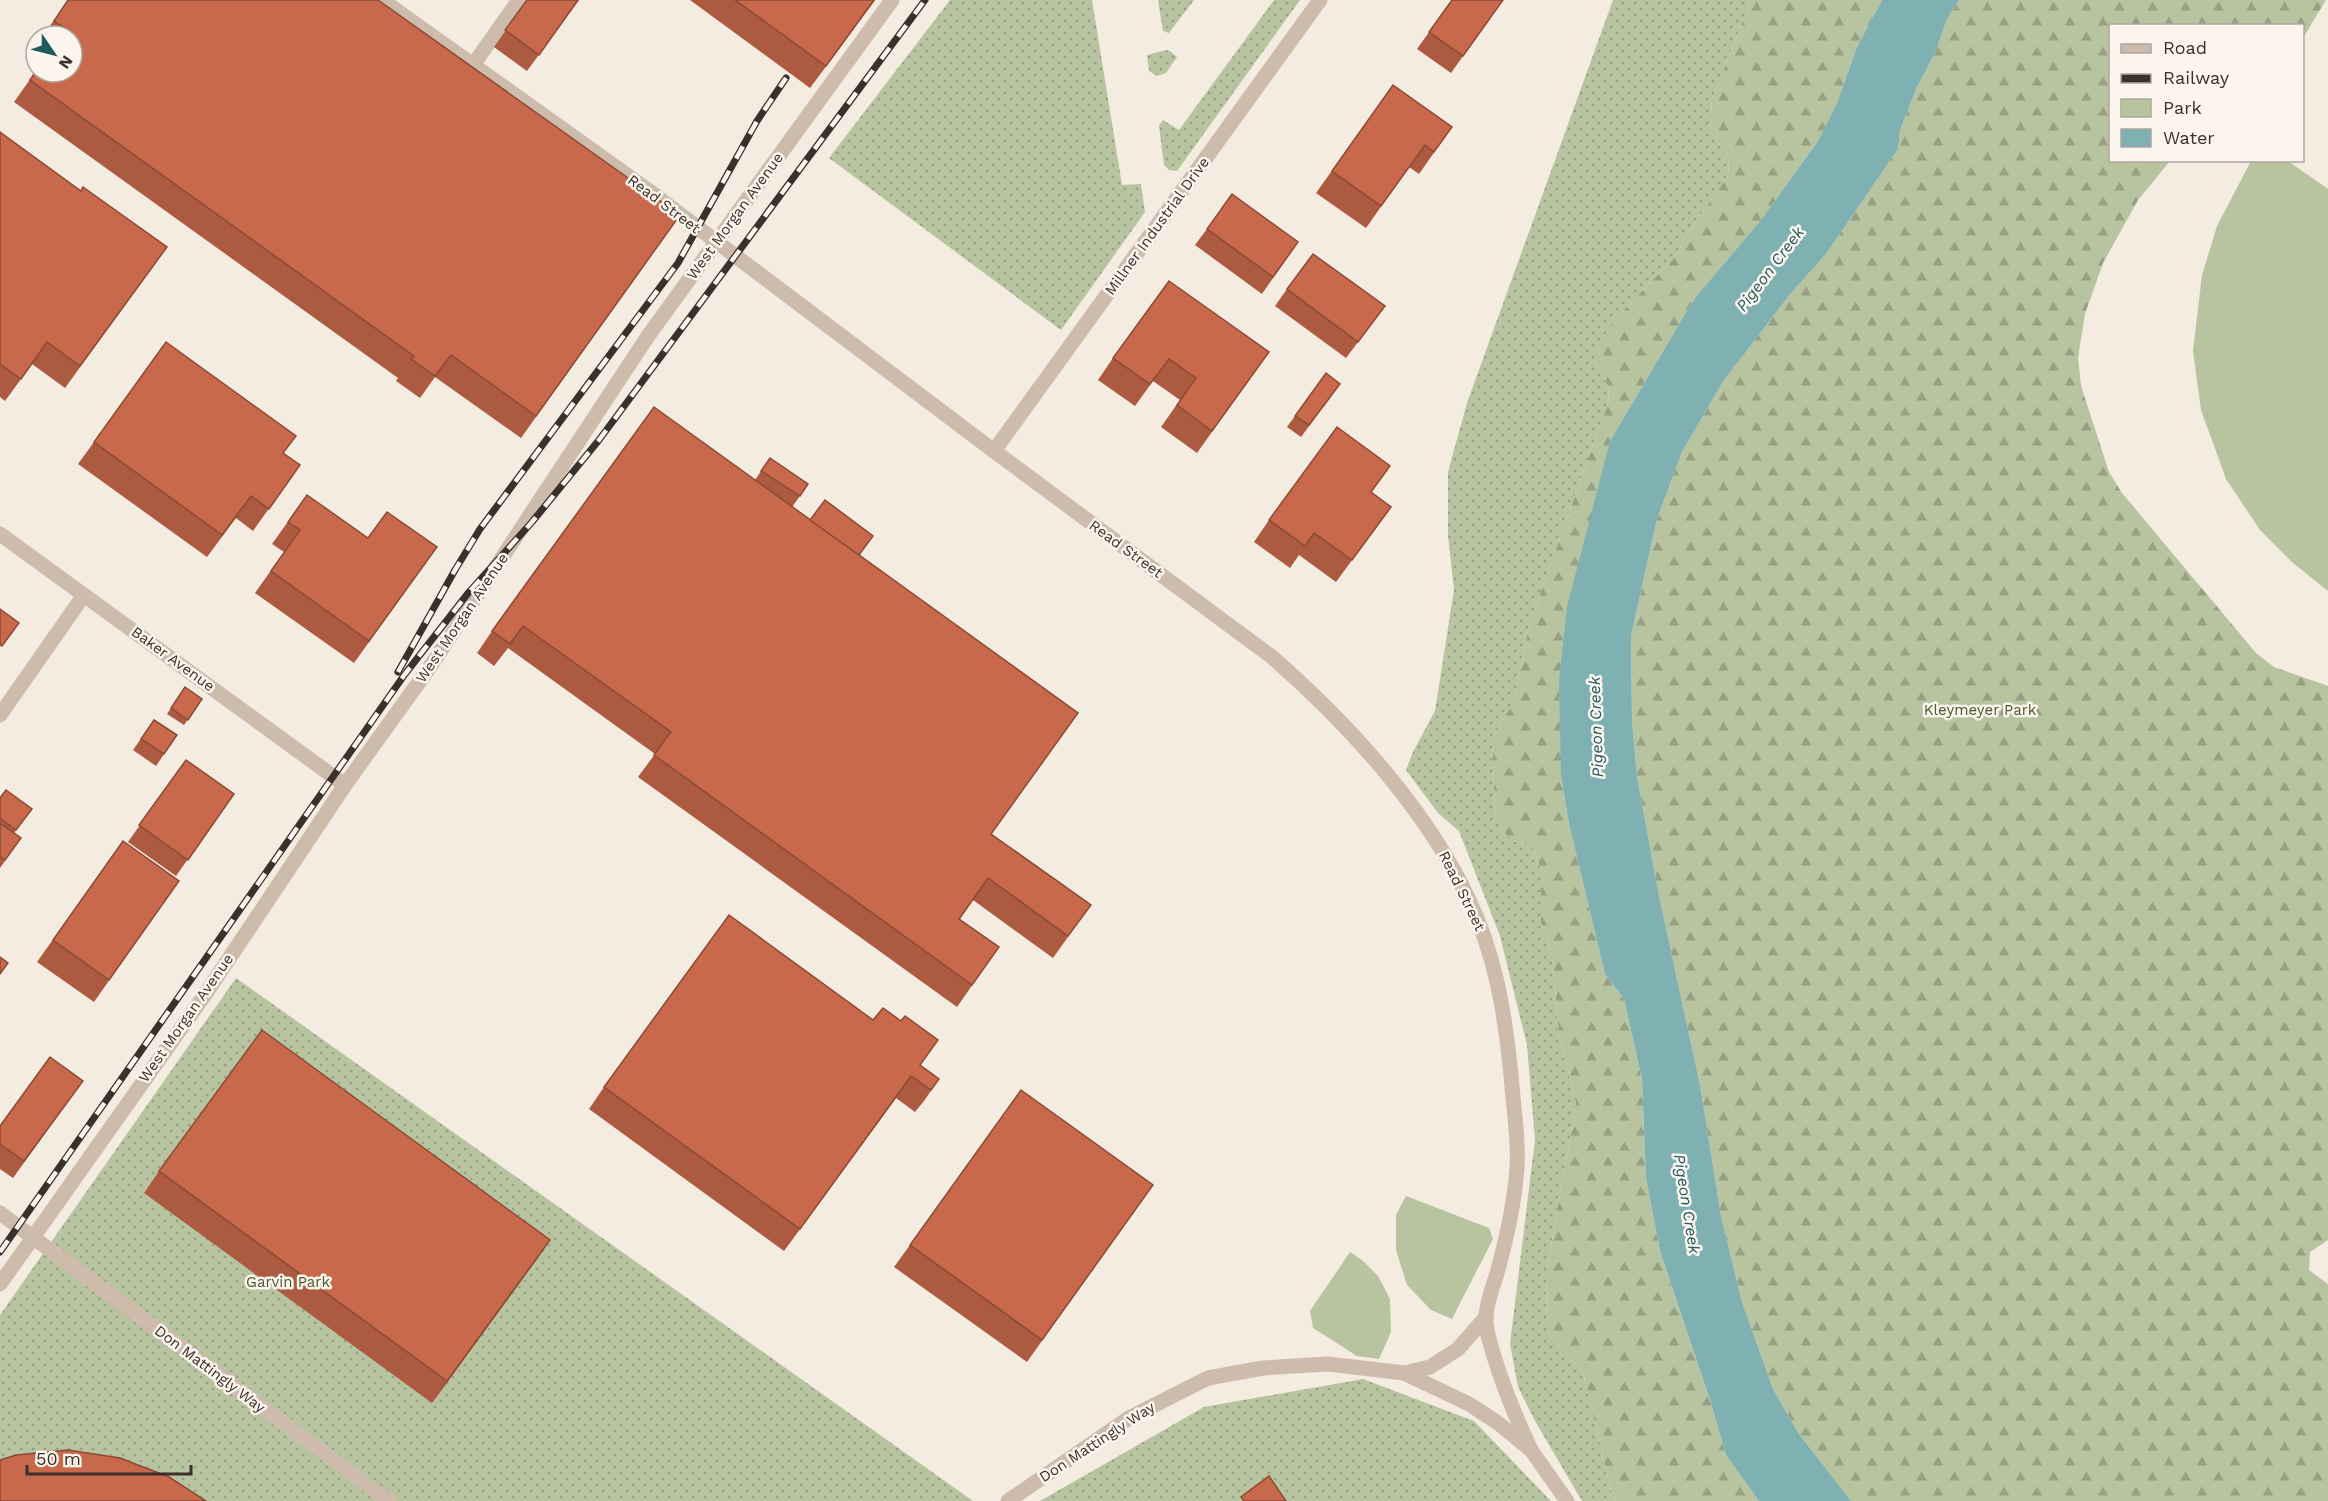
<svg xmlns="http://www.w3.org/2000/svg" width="2328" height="1501" viewBox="0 0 2328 1501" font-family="'Work Sans',sans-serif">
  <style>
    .green { fill: url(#green-dots) }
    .forest { fill: url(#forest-firs) }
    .pitch { fill: #b8c4a0 }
    .water { fill: #7fb0b2 }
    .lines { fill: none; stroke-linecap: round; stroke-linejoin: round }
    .minor { stroke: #cdbbac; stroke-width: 15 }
    .rail-casing { stroke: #3b302b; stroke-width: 7 }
    .rail { stroke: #fbf5ee; stroke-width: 4.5; stroke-dasharray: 14; stroke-linecap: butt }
    .wall { fill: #ac5a40 }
    .shaded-wall { fill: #8c4a34 }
    .building { fill: #c8694b; stroke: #8c4a34; stroke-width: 1.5 }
    .labels { text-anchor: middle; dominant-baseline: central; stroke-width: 5; stroke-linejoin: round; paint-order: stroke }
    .street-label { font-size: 15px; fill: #3b302b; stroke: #fbf5ee }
    .park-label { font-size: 15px; fill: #4a5a2e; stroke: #fbf5ee }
    .water-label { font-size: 16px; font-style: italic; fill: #1f5a5e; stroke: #fbf5ee }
  </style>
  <defs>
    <pattern id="green-dots" width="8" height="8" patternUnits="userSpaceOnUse" patternTransform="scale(1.5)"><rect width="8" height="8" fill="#b8c4a0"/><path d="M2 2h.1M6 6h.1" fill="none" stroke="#97a083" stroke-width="1.8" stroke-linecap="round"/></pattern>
    <pattern id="forest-firs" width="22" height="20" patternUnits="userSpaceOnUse" patternTransform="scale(1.5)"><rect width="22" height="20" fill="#b8c4a0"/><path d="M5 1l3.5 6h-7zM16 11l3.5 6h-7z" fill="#97a083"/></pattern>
  </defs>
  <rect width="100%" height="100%" fill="#f4ebe1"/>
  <g class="green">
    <polygon points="950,0 1092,0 1122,185 1141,184 1145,212 1061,330 829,158"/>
    <polygon points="1158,0 1194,0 1169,33 1163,31"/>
    <polygon points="1274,0 1300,0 1177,171 1169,170 1164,165 1159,126 1163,120 1179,130"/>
    <polygon points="1613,0 1751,0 1712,100 1710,131 1728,158 1729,174 1683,240 1678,254 1617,317 1594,359 1609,388 1608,403 1529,625 1514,701 1492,739 1495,814 1502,831 1514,841 1531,844 1541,869 1541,923 1552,955 1559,1034 1576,1103 1547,1269 1546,1331 1583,1372 1612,1495 1616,1501 1582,1501 1535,1421 1518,1387 1510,1344 1535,1140 1527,1045 1500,936 1459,831 1438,813 1406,770 1413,752 1435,711 1454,590 1448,535 1448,472 1467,403"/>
    <polygon points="1166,50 1170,51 1177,57 1166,73 1157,76 1149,71 1147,55"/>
    <polygon points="236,978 973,1501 0,1501 0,1315"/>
    <polygon points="1363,1379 1474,1421 1551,1501 1040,1501 1204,1407"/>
  </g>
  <g class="forest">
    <polygon points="1751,0 1882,0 1857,47 1837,103 1818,141 1761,220 1694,299 1610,441 1561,776 1569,824 1605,974 1624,999 1642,1081 1646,1178 1660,1251 1711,1403 1726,1455 1759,1501 1616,1501 1612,1495 1583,1372 1546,1331 1547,1269 1576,1103 1559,1034 1552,955 1541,923 1541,869 1531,844 1514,841 1502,831 1495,814 1492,739 1514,701 1529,625 1608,403 1609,388 1594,359 1598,344 1617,317 1678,254 1683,240 1729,174 1728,158 1710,131 1712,100"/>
    <polygon points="1959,0 2326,0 2306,33 2303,36 2302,26 2110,26 2110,160 2170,161 2138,200 2103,263 2085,314 2078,358 2081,386 2109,472 2122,493 2256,653 2274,667 2328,686 2328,1240 2310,1252 2309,1270 2328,1284 2328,1501 1851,1501 1799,1434 1773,1389 1742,1302 1721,1216 1700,1085 1659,896 1637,776 1632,721 1631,636 1657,519 1682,452 1724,380 1792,292 1826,254 1898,149 1900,130 1917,87 1935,53 1947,19"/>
  </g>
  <g class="pitch">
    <polygon points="2251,161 2288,161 2328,189 2328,591 2293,563 2260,530 2226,479 2201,410 2193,351 2202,275 2217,226"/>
    <polygon points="1406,1196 1489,1228 1493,1239 1452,1319 1431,1310 1407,1285 1396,1250 1396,1215"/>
    <polygon points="1350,1252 1362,1260 1378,1276 1390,1299 1391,1332 1379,1359 1357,1356 1313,1328 1310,1311"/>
  </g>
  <polygon class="water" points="1882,0 1959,0 1947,19 1935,53 1917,87 1900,130 1898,149 1826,254 1792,292 1724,380 1682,452 1657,519 1631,636 1632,721 1637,776 1659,896 1700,1085 1721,1216 1742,1302 1773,1389 1799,1434 1851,1501 1759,1501 1726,1455 1711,1403 1660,1251 1646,1178 1642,1080 1624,999 1605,974 1569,824 1561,776 1559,681 1567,607 1610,441 1694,299 1761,220 1818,141 1837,103 1857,47"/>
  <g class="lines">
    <g class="minor">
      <path d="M382,0L648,190L994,451L1272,657C1352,727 1436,819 1477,918C1499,971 1507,1030 1512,1086C1514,1113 1519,1141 1517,1167C1515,1202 1507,1236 1498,1270C1494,1284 1486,1302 1486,1318C1485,1329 1490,1342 1493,1353C1503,1387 1516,1418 1531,1450"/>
      <polyline points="473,65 519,0"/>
      <polyline points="994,451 1320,0"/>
      <polyline points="0,534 345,785"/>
      <polyline points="0,715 84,595"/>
      <polyline points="0,1213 389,1501"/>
      <polyline points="0,1284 204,996 345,785 432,664 648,336 892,0"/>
      <polyline points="1404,1373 1430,1367 1458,1349 1486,1317"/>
      <polyline points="1008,1501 1129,1418 1208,1378 1263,1368 1328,1364 1404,1373 1469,1404 1498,1423 1531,1450 1567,1501"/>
    </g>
    <defs>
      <g id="rail">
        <polyline points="398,672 455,570 480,529 678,263 757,121 786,78"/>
        <polyline points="0,1252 405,674 469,592 532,522 599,440 925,0"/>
      </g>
    </defs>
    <use href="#rail" class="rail-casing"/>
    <use href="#rail" class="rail"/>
  </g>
  <g class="wall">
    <polygon points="68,0 680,215 521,438 435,377 420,398 396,381 398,378 14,102 36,71 72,36 43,36"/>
    <polygon points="527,0 579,0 527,71 494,47"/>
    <polygon points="690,0 875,0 810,88"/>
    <polygon points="1452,0 1503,0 1451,73 1417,49"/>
    <polygon points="1393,85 1452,127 1419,174 1409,167 1366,228 1316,193"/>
    <polygon points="0,132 151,269 65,388 32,364 5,401 0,397"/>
    <polygon points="1207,229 1298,242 1262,294 1195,245"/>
    <polygon points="1287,289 1373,322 1346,358 1275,306"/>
    <polygon points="1269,352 1197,453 1161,427 1180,400 1153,381 1135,406 1098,380 1113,358"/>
    <polygon points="1326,373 1332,395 1301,437 1287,427"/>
    <polygon points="94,442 300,465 253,531 236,518 207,557 78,464"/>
    <polygon points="770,458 800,496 792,507 859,555 992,834 1075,927 1053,958 973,900 960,919 999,947 957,1007 638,777 655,754 508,648 494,666 477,653 492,631 755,480"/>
    <polygon points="1372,493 1391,507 1336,582 1299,555 1290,568 1254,542 1269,520"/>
    <polygon points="307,495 368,538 437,547 354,663 255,593 284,552 272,544"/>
    <polygon points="185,687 202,699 184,725 167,714"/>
    <polygon points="154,720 177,735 156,766 133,750"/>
    <polygon points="186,760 234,794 176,876 128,842"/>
    <polygon points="0,798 32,809 14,833 21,838 0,868"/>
    <polygon points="123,841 179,881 94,1002 37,962"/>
    <polygon points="920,1065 939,1079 924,1101 915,1112 896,1098 784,1251 589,1109 604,1087"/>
    <polygon points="83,1081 13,1178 0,1169 0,1126"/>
    <polygon points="159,1171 550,1240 432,1403 144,1193"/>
    <polygon points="1153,1185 1027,1362 894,1267 910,1245"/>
  </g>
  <g class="shaded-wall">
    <polygon points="874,0 875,0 810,88"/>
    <polygon points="911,1076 896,1098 784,1251 800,1229"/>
    <polygon points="550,1240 535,1262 432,1403 447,1381"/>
  </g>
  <g class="building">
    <polygon points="68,0 378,0 680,215 536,416 451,355 435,376 411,359 414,356 30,80 36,71 72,72 72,36 61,36 66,29 54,21"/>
    <polygon points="527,0 578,0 539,55 505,30"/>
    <polygon points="735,0 874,0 826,66"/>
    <polygon points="1452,0 1503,0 1463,56 1429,32"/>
    <polygon points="1393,85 1452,127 1434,152 1425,145 1381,206 1332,171"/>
    <polygon points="0,132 81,191 83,187 167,247 80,366 47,342 21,379 0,364"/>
    <polygon points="1232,194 1298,242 1273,277 1207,229"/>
    <polygon points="1313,254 1385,306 1358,342 1287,289"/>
    <polygon points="1169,281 1269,352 1212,431 1177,405 1196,378 1169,359 1150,384 1113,358"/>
    <polygon points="166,342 296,436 283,453 300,465 269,509 251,496 222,535 94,442"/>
    <polygon points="1326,373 1340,384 1309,425 1295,416"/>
    <polygon points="654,407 1078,713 991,834 1091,905 1068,936 988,878 959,919 999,947 972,985 654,755 671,732 523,626 510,644 492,631"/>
    <polygon points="1337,427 1390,466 1371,492 1391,507 1352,560 1314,533 1305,546 1269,520"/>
    <polygon points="770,458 808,484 800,496 761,471"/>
    <polygon points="307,495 368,538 387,512 437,547 369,641 271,571 300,530 288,522"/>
    <polygon points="825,500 873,536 859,555 810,520"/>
    <polygon points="0,609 19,623 2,646 0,645"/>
    <polygon points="185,687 202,699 188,720 171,708"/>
    <polygon points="154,720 177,735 164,754 141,739"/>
    <polygon points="186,760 234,794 188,860 139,825"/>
    <polygon points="6,790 32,809 16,830 0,818 0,798"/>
    <polygon points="0,823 21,838 5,860 0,857"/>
    <polygon points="123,841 179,881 109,980 53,940"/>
    <polygon points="729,915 873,1020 883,1008 901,1021 905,1016 938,1040 920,1065 939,1079 931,1090 911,1076 800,1229 604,1087"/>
    <polygon points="0,957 8,963 0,974"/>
    <polygon points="262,1030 550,1240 447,1381 159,1171"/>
    <polygon points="50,1057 83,1081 24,1161 0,1144 0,1126"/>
    <polygon points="1021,1090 1153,1185 1042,1340 910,1245"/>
    <polygon points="68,1450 120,1458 169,1477 206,1501 0,1501 0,1460 16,1455"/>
    <polygon points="1269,1476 1286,1501 1244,1501 1241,1497"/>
  </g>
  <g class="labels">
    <g class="street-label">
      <text transform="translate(664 204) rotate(37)">Read Street</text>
      <text transform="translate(735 216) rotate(-54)">West Morgan Avenue</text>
      <text transform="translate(1157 226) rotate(-54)">Millner Industrial Drive</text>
      <text transform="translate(1126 549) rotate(36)">Read Street</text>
      <text transform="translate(462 618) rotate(-56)">West Morgan Avenue</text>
      <text transform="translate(173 659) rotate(36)">Baker Avenue</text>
      <text transform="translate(1462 891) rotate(64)">Read Street</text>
      <text transform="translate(186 1018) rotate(-55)">West Morgan Avenue</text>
      <text transform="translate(210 1369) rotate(37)">Don Mattingly Way</text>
      <text transform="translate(1097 1442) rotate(-33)">Don Mattingly Way</text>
    </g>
    <g class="park-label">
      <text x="1980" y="710">Kleymeyer Park</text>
      <text x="288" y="1282">Garvin Park</text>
    </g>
    <g class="water-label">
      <text transform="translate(1770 269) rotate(-53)">Pigeon Creek</text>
      <text transform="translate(1596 727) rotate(-92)">Pigeon Creek</text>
      <text transform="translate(1687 1204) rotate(81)">Pigeon Creek</text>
    </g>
  </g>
  <rect x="2109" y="24" width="195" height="138" fill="#fbf5ee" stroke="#aea6a0" stroke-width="1.5"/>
  <rect x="2121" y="44" width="30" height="9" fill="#cdbbac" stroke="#aea6a0" stroke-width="1.5"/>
  <text x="2163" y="54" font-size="18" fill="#3b302b">Road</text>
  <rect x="2121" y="74" width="30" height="9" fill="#3b302b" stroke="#aea6a0" stroke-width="1.5"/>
  <text x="2163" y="84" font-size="18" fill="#3b302b">Railway</text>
  <rect x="2121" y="99" width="30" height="18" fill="#b8c4a0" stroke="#aea6a0" stroke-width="1.5"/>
  <text x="2163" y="114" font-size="18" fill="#3b302b">Park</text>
  <rect x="2121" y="129" width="30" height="18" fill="#7fb0b2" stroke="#aea6a0" stroke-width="1.5"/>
  <text x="2163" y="144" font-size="18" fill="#3b302b">Water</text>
  <g transform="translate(54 54) rotate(125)"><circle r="28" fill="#fbf5ee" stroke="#aea6a0" stroke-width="1.5"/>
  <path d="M0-4.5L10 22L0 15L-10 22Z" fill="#1f5a5e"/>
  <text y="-9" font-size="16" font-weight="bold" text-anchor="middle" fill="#3b302b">N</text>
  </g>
  <path d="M27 1465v9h164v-9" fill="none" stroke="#3b302b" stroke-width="3"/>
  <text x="36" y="1465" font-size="18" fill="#3b302b" stroke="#fbf5ee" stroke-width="4.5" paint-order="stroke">50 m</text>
</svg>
